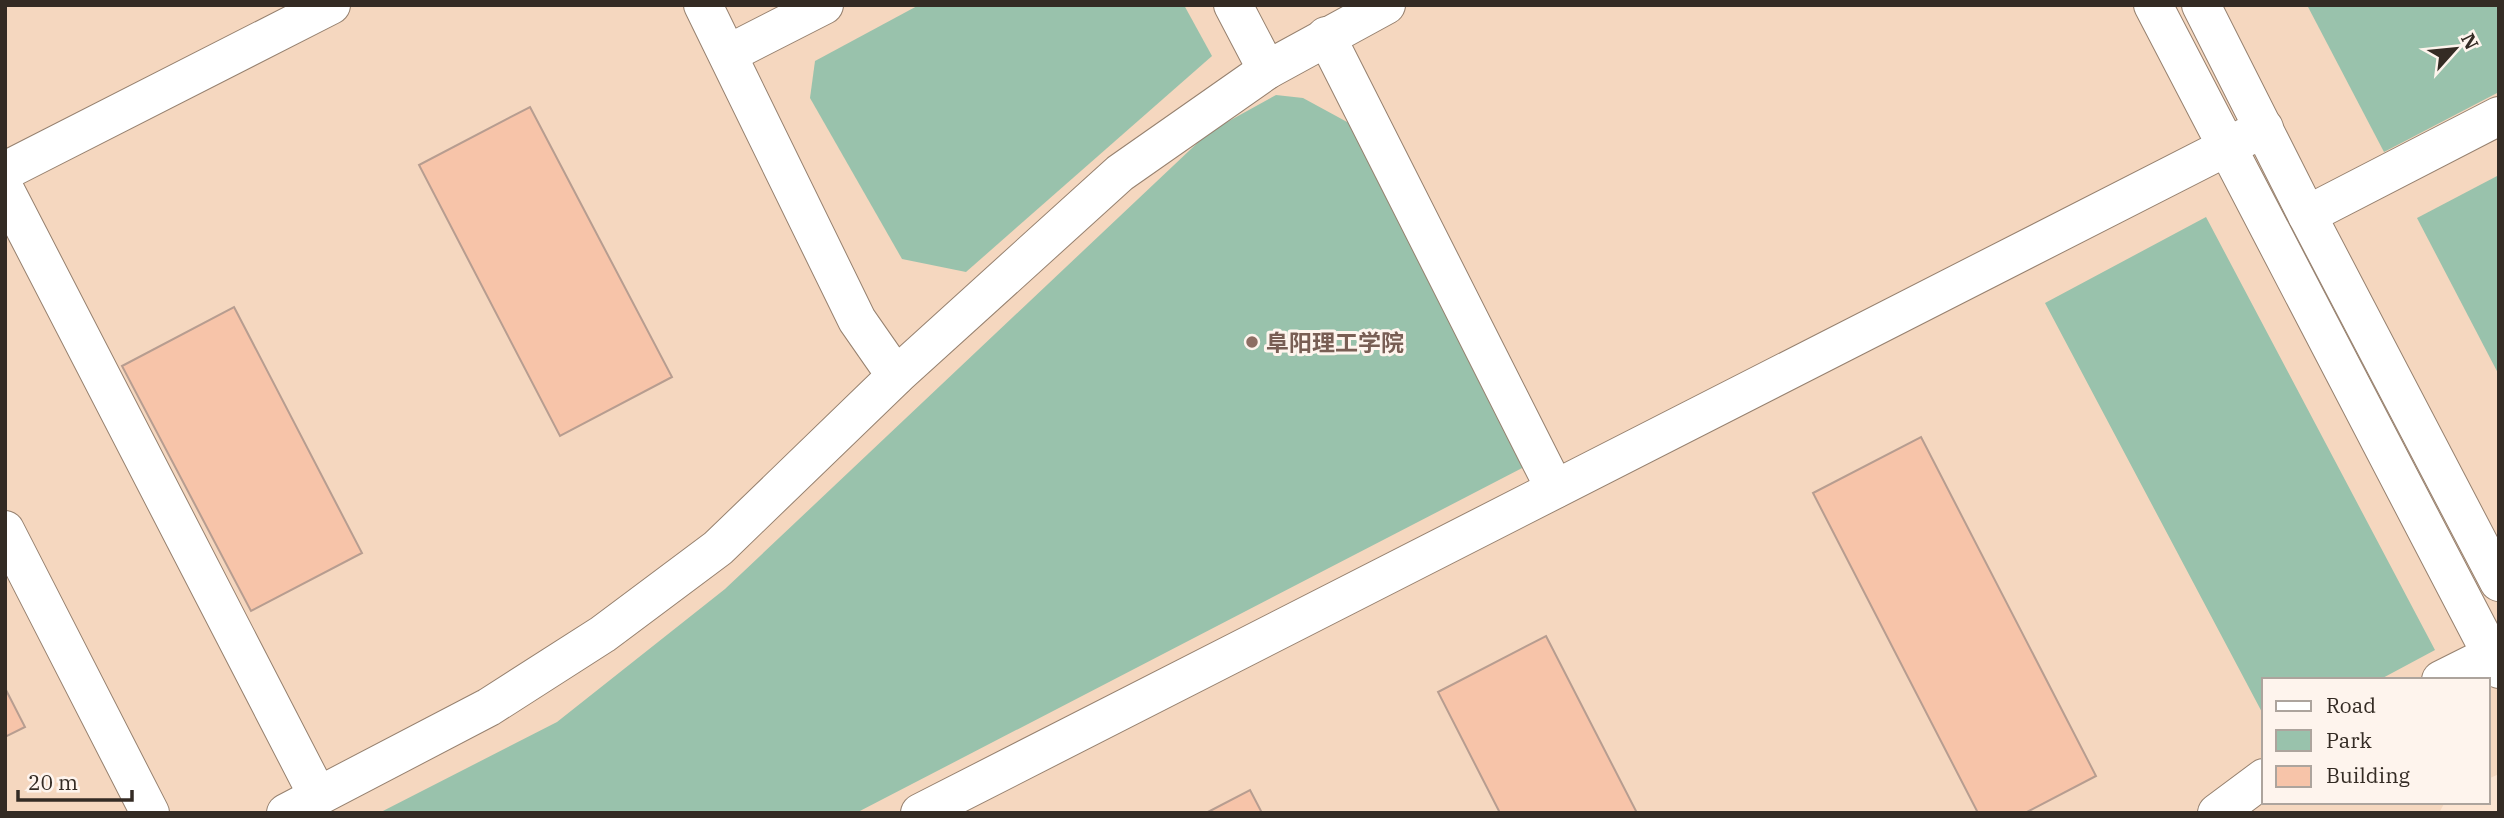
<svg xmlns="http://www.w3.org/2000/svg" width="2504" height="818" viewBox="0 0 2504 818" font-family="'IBM Plex Serif','Noto Sans SC',serif">
  <style>
    .built { fill: #f5d7bf }
    .green { fill: #99c2ac }
    .building { fill: #f7c4a9; stroke: #b79d90; stroke-width: 2 }
    .lines { fill: none; stroke-linecap: round; stroke-linejoin: round }
    .minor-casing { stroke: #96816f; stroke-width: 40 }
    .minor { stroke: #fff; stroke-width: 38 }
    .education-dot { fill: #8d6e63; stroke: #fef4ed; stroke-width: 2.5 }
    .labels { text-anchor: middle; dominant-baseline: central; stroke-width: 6; stroke-linejoin: round; paint-order: stroke }
    .education-label { font-size: 23px; font-weight: bold; fill: #785e54; stroke: #fef4ed; text-anchor: start }
  </style>
  <rect width="100%" height="100%" fill="#fce4d1"/>
  <polygon class="built" points="5,5 2499,5 2499,774 2488,779 2488,680 2264,680 2264,802 2445,802 2439,813 5,813"/>
  <g class="green">
    <polygon points="919,5 1184,5 1212,56 966,272 902,259 810,98 815,61"/>
    <polygon points="2307,5 2499,5 2499,92 2384,152"/>
    <polygon points="1276,95 1303,98 1360,129 1528,465 856,813 379,813 557,722 725,589 1209,132"/>
    <polygon points="2499,175 2499,375 2417,218"/>
    <polygon points="2206,217 2435,650 2379,680 2264,680 2264,716 2045,303"/>
  </g>
  <g class="building">
    <polygon points="530,107 672,377 560,436 419,165"/>
    <polygon points="234,307 362,553 251,611 122,366"/>
    <polygon points="1921,437 2096,776 2025,813 1978,813 1813,493"/>
    <polygon points="1546,636 1637,813 1500,813 1438,692"/>
    <polygon points="5,688 25,727 5,737"/>
    <polygon points="1250,790 1262,813 1206,813"/>
  </g>
  <g class="lines">
    <defs>
      <g id="minor">
        <polyline points="703,5 857,320 896,376"/>
        <polyline points="1233,5 1267,70"/>
        <polyline points="2153,5 2499,669"/>
        <polyline points="2201,5 2307,215 2499,582"/>
        <polyline points="1326,36 1555,489"/>
        <polyline points="728,54 824,5"/>
        <polyline points="5,171 331,5"/>
        <polyline points="5,190 318,796"/>
        <polyline points="2307,215 2499,116"/>
        <polyline points="5,530 150,813"/>
        <polyline points="2441,680 2499,651"/>
        <polyline points="286,813 489,707 603,634 718,548 896,376 1120,173 1267,70 1386,5"/>
        <polyline points="920,813 2264,128"/>
        <polyline points="2217,813 2264,778"/>
      </g>
    </defs>
    <use href="#minor" class="minor-casing"/>
    <use href="#minor" class="minor"/>
  </g>
  <circle class="education-dot" cx="1252" cy="342" r="7"/>
  <g class="labels">
    <g class="education-label">
      <text x="1266" y="342">阜阳理工学院</text>
    </g>
  </g>
  <rect width="2504" height="818" fill="none" stroke="#342b24" stroke-width="14"/>
  <rect x="2262" y="678" width="228" height="126" fill="#fef4ed" stroke="#ada49d" stroke-width="2"/>
  <rect x="2276" y="701" width="35" height="10" fill="#ffffff" stroke="#ada49d" stroke-width="2"/>
  <text x="2326" y="713" font-size="21" fill="#342b24">Road</text>
  <rect x="2276" y="730" width="35" height="21" fill="#99c2ac" stroke="#ada49d" stroke-width="2"/>
  <text x="2326" y="748" font-size="21" fill="#342b24">Park</text>
  <rect x="2276" y="766" width="35" height="21" fill="#f7c4a9" stroke="#ada49d" stroke-width="2"/>
  <text x="2326" y="783" font-size="21" fill="#342b24">Building</text>
  <g transform="translate(2455 49) rotate(63)" stroke="#fef4ed" stroke-width="5" paint-order="stroke">
  <path d="M0-5L12 26L0 18L-12 26Z" fill="#342b24"/>
  <text y="-10" font-size="19" font-weight="bold" text-anchor="middle" fill="#342b24">N</text>
  </g>
  <path d="M18 790v10h114v-10" fill="none" stroke="#342b24" stroke-width="3.5"/>
  <text x="28" y="790" font-size="21" fill="#342b24" stroke="#fef4ed" stroke-width="5" paint-order="stroke">20 m</text>
</svg>
